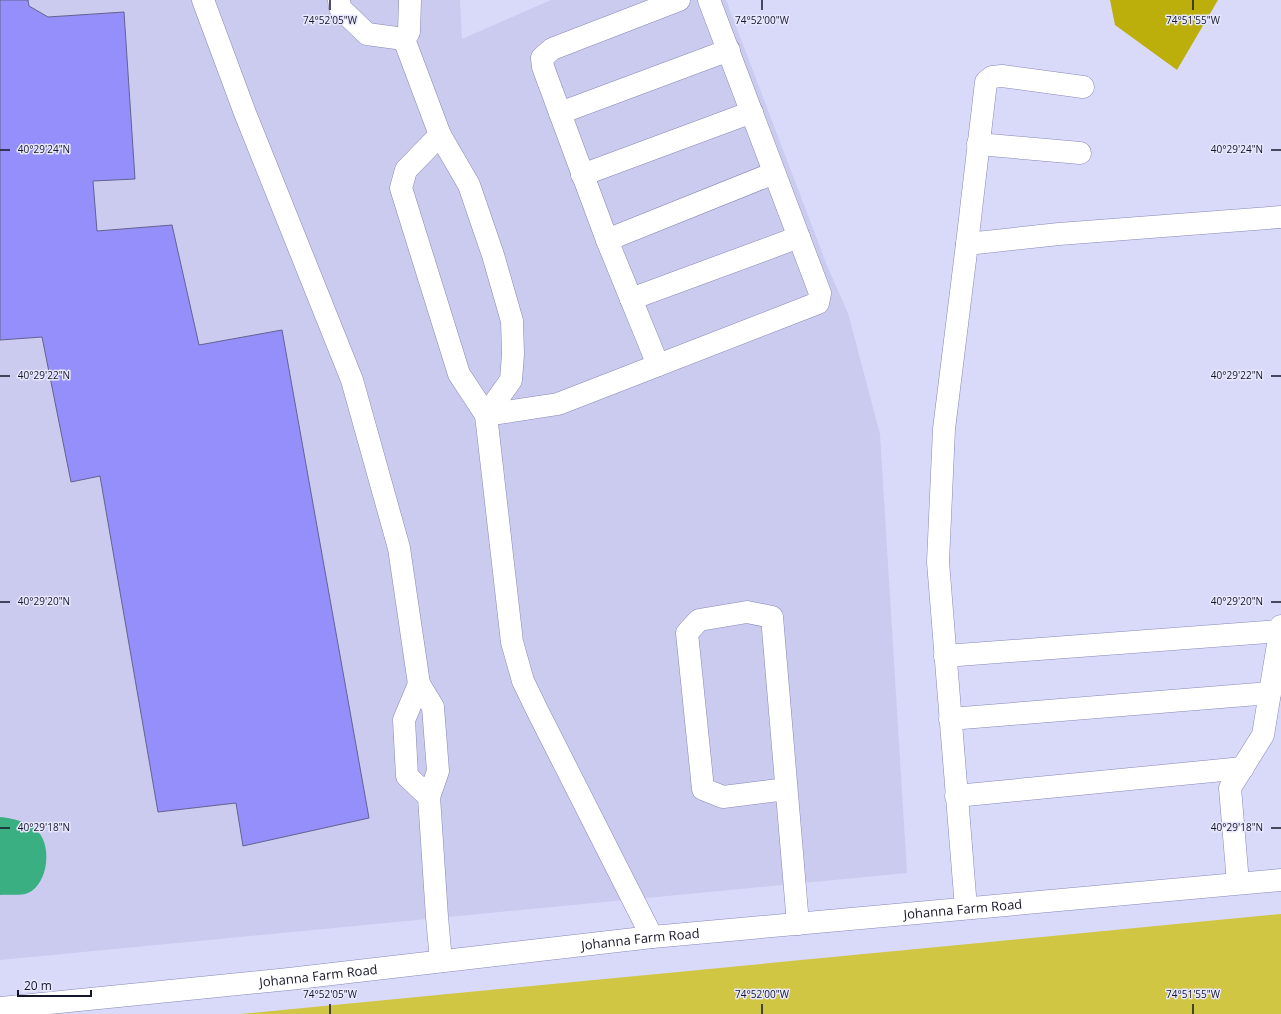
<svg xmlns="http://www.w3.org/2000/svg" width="1281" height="1014" viewBox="0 0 1281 1014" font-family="'Open Sans',sans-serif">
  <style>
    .built { fill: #cbcbef }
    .green { fill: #d1c544 }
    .forest { fill: #bcaf0c }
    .water { fill: #3aaf82 }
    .building { fill: #948ffa; stroke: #636291 }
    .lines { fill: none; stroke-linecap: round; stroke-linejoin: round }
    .minor-casing { stroke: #8787b8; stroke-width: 23 }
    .minor { stroke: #fff; stroke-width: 22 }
    .ticks { fill: none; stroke: #17172a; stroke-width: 1.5 }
    .labels { text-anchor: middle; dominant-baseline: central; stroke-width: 3; stroke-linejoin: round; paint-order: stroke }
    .street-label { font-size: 13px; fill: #17172a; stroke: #e7e8fe }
    .ticks-label { font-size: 10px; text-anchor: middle; fill: #17172a; stroke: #e7e8fe; stroke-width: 3; stroke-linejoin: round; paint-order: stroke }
  </style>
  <rect width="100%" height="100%" fill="#d9dafa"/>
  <polygon class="built" points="0,0 460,0 462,39 551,0 726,0 828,268 848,313 880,434 907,873 0,960"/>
  <polygon class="green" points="1281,914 1281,1014 240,1014"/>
  <polygon class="forest" points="1110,0 1218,0 1177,70 1115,25"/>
  <path class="water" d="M0,817C12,818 25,821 35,829C53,842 49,884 28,893C21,896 8,894 0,895Z"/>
  <polygon class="building" points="0,0 28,0 29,6 48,17 124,12 135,179 93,181 97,231 172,225 199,345 282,330 369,818 243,846 236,803 158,812 100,476 71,482 42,337 0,340"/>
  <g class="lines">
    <defs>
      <g id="minor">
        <polyline points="203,0 245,113 352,380 399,548 419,684"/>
        <polyline points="339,0 340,8 367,34 404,39"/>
        <polyline points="404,39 440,135 469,185 493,255 512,321 513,354 511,380 486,415"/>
        <polyline points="404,39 409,32 410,0"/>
        <polyline points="560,113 729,50"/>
        <polyline points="440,135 406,170 401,188 459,374 486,415 512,642 523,681 537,710 652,937"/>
        <polyline points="978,144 1080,153"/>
        <polyline points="582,175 752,112"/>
        <polyline points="607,240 774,173"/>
        <polyline points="967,244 986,82 992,77 1002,76 1083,87"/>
        <polyline points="631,299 799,237"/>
        <polyline points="658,365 607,240 543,67 542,58 552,49 679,0"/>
        <polyline points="486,415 558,404 818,303 820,293 709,0"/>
        <polyline points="945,656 1280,631"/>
        <polyline points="950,719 1270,693"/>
        <polyline points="786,789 723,797 703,789 687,633 699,620 747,612 772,617 798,924"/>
        <polyline points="956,796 1243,768"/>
        <polyline points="429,797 407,776 404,720 419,684 433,707 438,771 429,797 437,917 441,961"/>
        <polyline points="1238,883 1230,788 1263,735 1281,626"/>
        <polyline points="966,908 938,562 944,429 967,244 1059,234 1281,217"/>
        <path id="s1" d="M0,1008L289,979L652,937L1281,880"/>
      </g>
    </defs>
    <use href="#minor" class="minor-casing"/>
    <use href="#minor" class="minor"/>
  </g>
  <path class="ticks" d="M330,0V10M762,0V10M1193,0V10M0,150H10M1271,150H1281M0,376H10M1271,376H1281M0,602H10M1271,602H1281M0,828H10M1271,828H1281M330,1004V1014M762,1004V1014M1193,1004V1014"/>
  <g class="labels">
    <g class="street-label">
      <text stroke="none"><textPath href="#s1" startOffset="968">Johanna Farm Road</textPath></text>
      <text stroke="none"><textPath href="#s1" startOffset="644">Johanna Farm Road</textPath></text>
      <text stroke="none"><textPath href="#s1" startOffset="320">Johanna Farm Road</textPath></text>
    </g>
  </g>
  <g class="ticks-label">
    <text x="330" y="24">74°52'05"W</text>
    <text x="762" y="24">74°52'00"W</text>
    <text x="1193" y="24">74°51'55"W</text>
    <text x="44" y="153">40°29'24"N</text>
    <text x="1237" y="153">40°29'24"N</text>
    <text x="44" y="379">40°29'22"N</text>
    <text x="1237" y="379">40°29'22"N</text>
    <text x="44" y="605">40°29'20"N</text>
    <text x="1237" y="605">40°29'20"N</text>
    <text x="44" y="831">40°29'18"N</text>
    <text x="1237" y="831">40°29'18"N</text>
    <text x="330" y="998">74°52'05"W</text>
    <text x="762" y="998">74°52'00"W</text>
    <text x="1193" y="998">74°51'55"W</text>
  </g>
  <path d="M18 990v6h73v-6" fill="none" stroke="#17172a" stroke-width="2"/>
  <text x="24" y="990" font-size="12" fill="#17172a" stroke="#e7e8fe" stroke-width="3" paint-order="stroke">20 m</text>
</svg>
